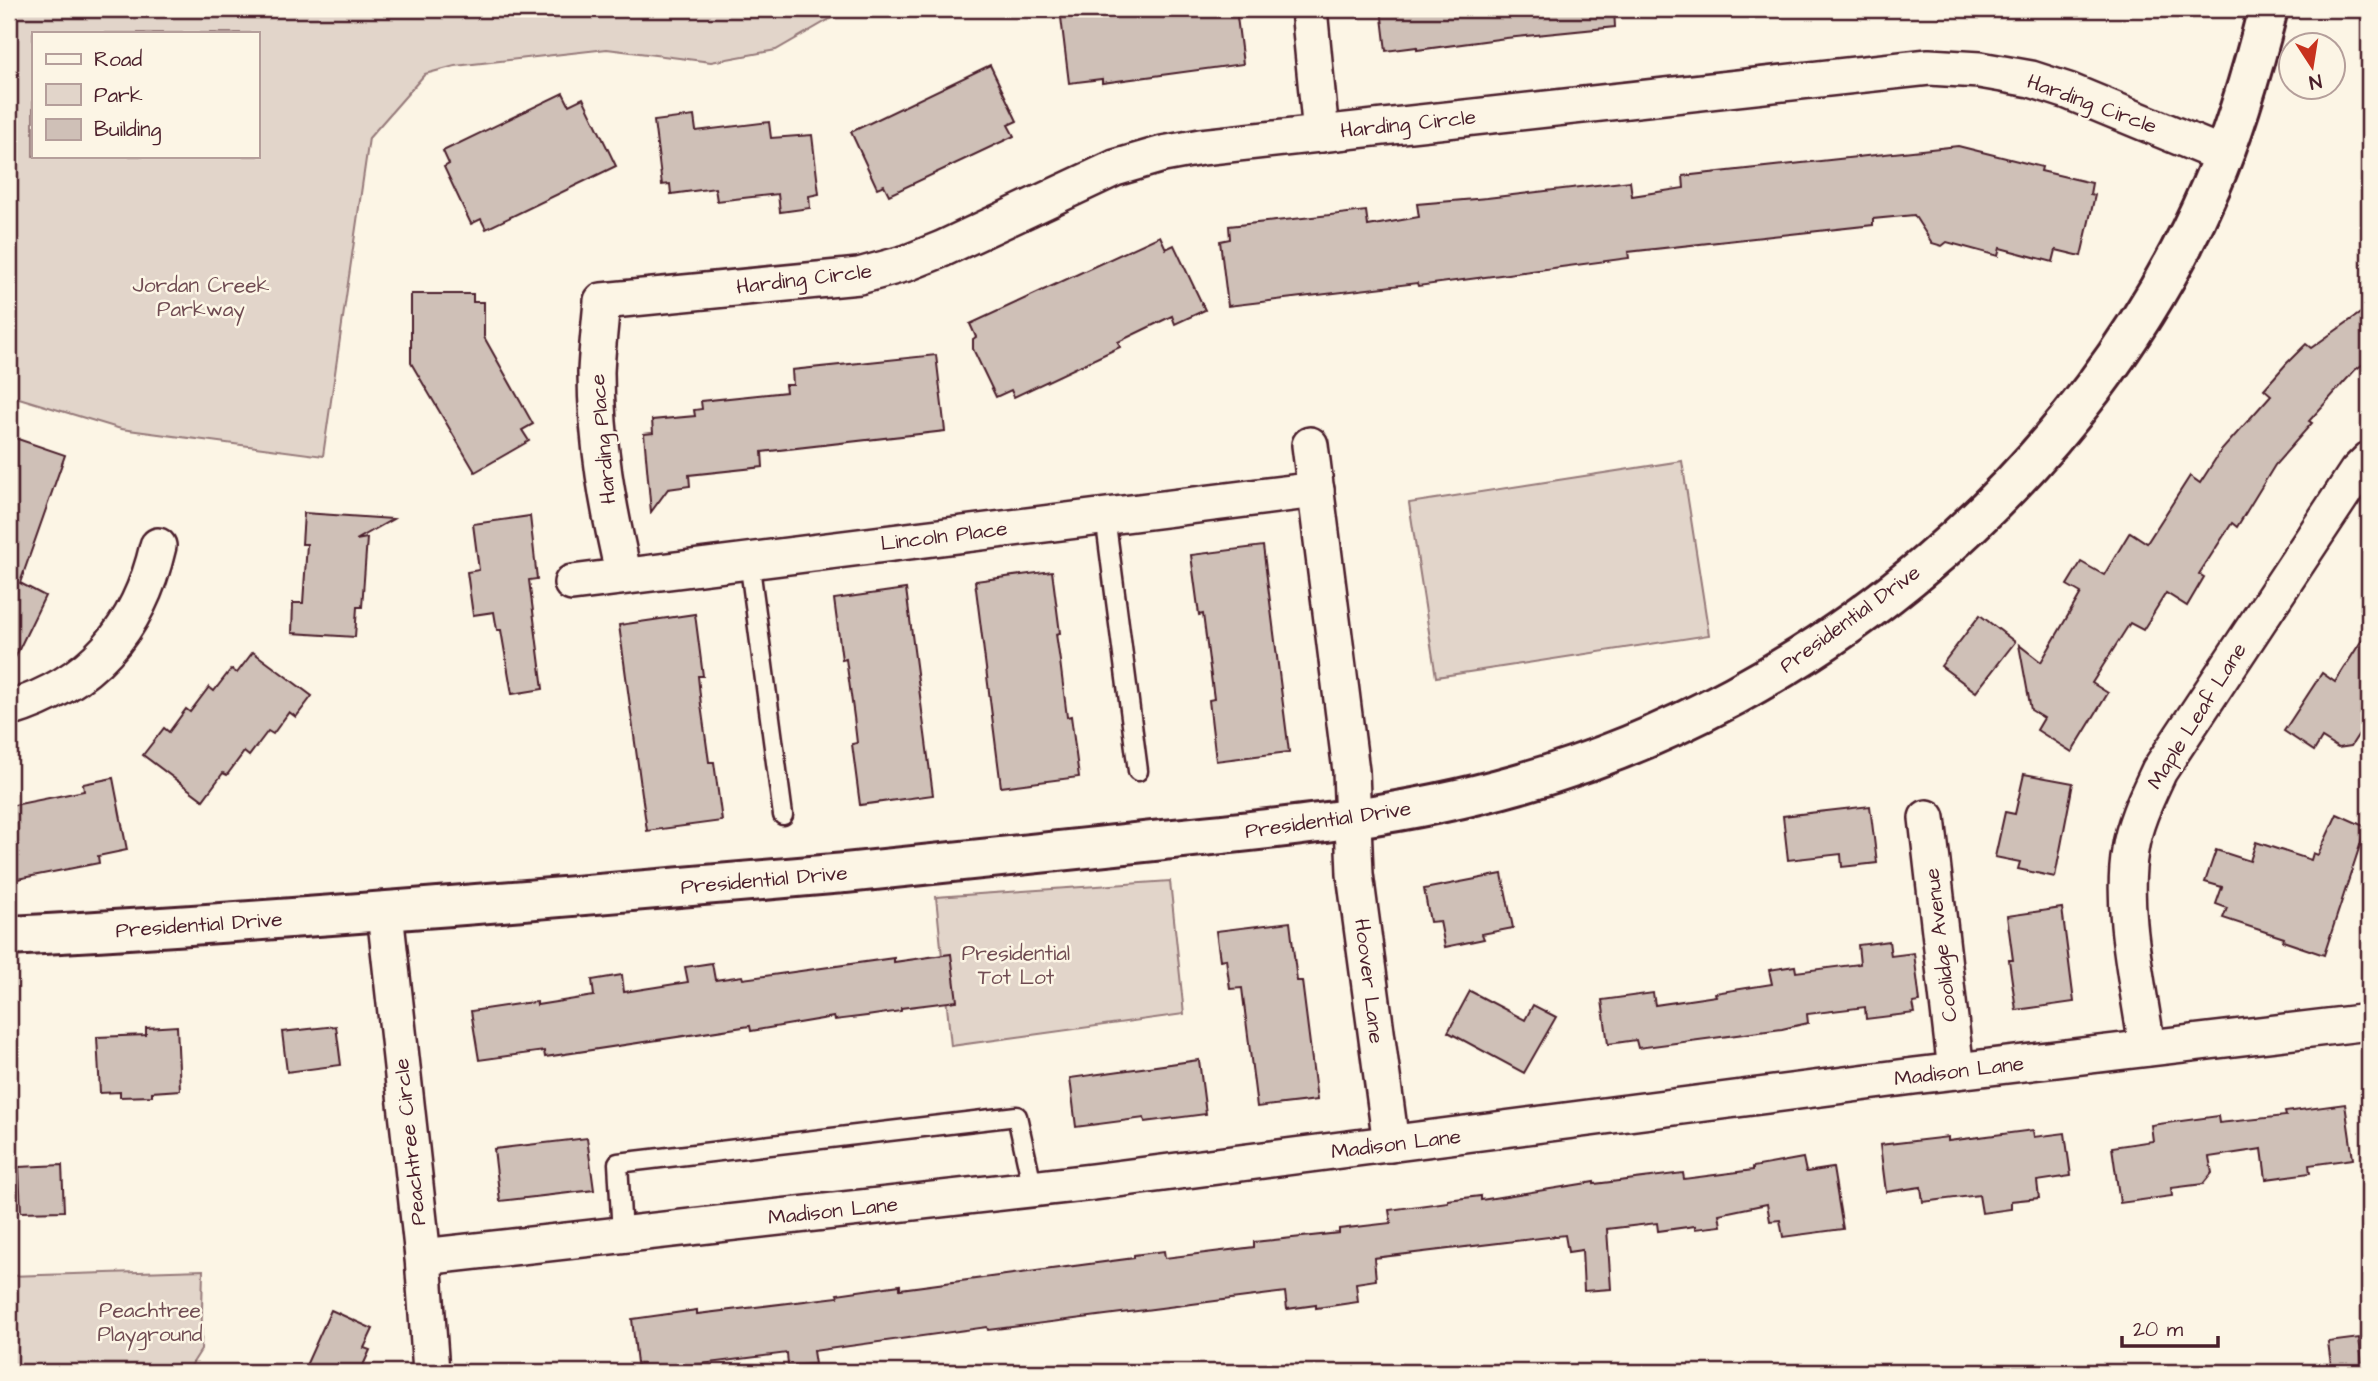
<svg xmlns="http://www.w3.org/2000/svg" width="2378" height="1381" viewBox="0 0 2378 1381" font-family="'Architects Daughter',sans-serif">
  <style>
    .green { fill: #e2d5ca; stroke: #967a7a; stroke-width: 2; fill-rule: evenodd }
    .building { fill: #cfc0b7; stroke: #4a1f2b; stroke-width: 2 }
    .lines { fill: none; stroke-linecap: round; stroke-linejoin: round }
    .service-casing { stroke: #4a1f2b; stroke-width: 23 }
    .minor-casing { stroke: #4a1f2b; stroke-width: 40 }
    .tertiary-casing { stroke: #4a1f2b; stroke-width: 44 }
    .service { stroke: #fcf5e5; stroke-width: 18 }
    .minor { stroke: #fcf5e5; stroke-width: 35 }
    .tertiary { stroke: #fcf5e5; stroke-width: 38 }
    .labels { text-anchor: middle; dominant-baseline: central; stroke-width: 5; stroke-linejoin: round; paint-order: stroke }
    .street-label { font-size: 21px; fill: #4a1f2b; stroke: #fcf5e5 }
    .park-label { font-size: 21px; fill: #704c53; stroke: #fcf5e5 }
  </style>
  <rect width="100%" height="100%" fill="#fcf5e5"/>
  <filter id="ink" filterUnits="userSpaceOnUse"><feTurbulence type="fractalNoise" baseFrequency=".0143" numOctaves="2"/><feDisplacementMap in="SourceGraphic" scale="14" xChannelSelector="R" yChannelSelector="G"/><feConvolveMatrix kernelMatrix="1 2 1 2 8 2 1 2 1" color-interpolation-filters="sRGB"/></filter>
  <g filter="url(#ink)">
    <g class="green">
      <path d="M9,9H847L776,50L711,62L607,49L455,66L425,74L369,138L323,456L121,429L9,395ZM33,33H257V156H33Z"/>
      <polygon points="1682,461 1709,635 1436,677 1409,503"/>
      <polygon points="1170,881 1184,1014 951,1046 936,897"/>
      <polygon points="203,1270 201,1350 187,1372 9,1372 9,1276"/>
    </g>
    <g class="building">
      <polygon points="1060,9 1236,9 1243,64 1102,83 1102,79 1069,83"/>
      <polygon points="1381,9 1614,9 1615,27 1506,38 1417,50 1417,47 1386,51"/>
      <polygon points="990,65 1017,121 1008,125 1014,136 889,195 884,185 877,188 851,132"/>
      <polygon points="563,93 569,105 583,98 616,166 486,229 481,219 471,224 444,167 449,164 443,151"/>
      <polygon points="694,116 696,131 769,122 771,138 812,135 819,194 809,196 810,208 780,212 778,194 717,201 715,188 671,194 670,184 662,185 654,121"/>
      <polygon points="1958,146 2042,167 2041,171 2092,183 2090,194 2095,195 2081,256 2056,250 2053,262 2000,248 1998,256 1947,242 1942,246 1932,243 1914,215 1873,219 1873,225 1628,252 1629,258 1418,286 1417,283 1228,306 1220,241 1230,239 1229,226 1366,211 1368,226 1419,217 1417,204 1487,198 1630,181 1632,196 1684,188 1683,176"/>
      <polygon points="1160,236 1166,249 1174,245 1205,310 1175,324 1172,316 1118,342 1120,347 1014,397 1011,390 996,397 973,349 973,339 976,337 970,324"/>
      <polygon points="411,294 473,294 473,302 484,302 484,337 533,424 522,430 529,441 475,472 411,363"/>
      <polygon points="2369,307 2369,360 2355,370 2309,421 2312,423 2275,465 2237,527 2232,523 2199,574 2204,577 2187,606 2166,593 2143,630 2130,623 2092,683 2108,693 2072,752 2037,730 2044,718 2031,710 2019,645 2041,662 2081,593 2067,585 2081,562 2104,575 2130,532 2147,543 2190,476 2200,483 2220,452 2271,395 2264,389 2287,363 2306,344 2311,348"/>
      <polygon points="936,355 945,431 762,452 763,467 689,475 690,486 668,489 651,512 644,434 653,433 652,420 695,416 694,410 702,409 701,401 786,392 785,385 793,385 792,370"/>
      <polygon points="9,436 65,455 20,583 45,596 9,670"/>
      <polygon points="304,513 393,519 356,540 367,538 362,607 357,607 355,637 292,633 293,603 303,603 307,544 302,544"/>
      <polygon points="530,516 537,579 529,580 543,689 512,694 501,630 497,630 494,612 473,615 467,572 479,570 473,524"/>
      <polygon points="1263,546 1289,752 1216,761 1209,700 1214,699 1203,614 1199,615 1191,555"/>
      <polygon points="1052,571 1060,633 1056,634 1060,661 1067,717 1071,716 1079,777 1001,787 975,581"/>
      <polygon points="906,589 933,795 860,805 852,744 857,743 854,717 846,659 842,660 834,599"/>
      <polygon points="695,614 703,676 698,676 701,705 709,762 714,762 722,821 647,831 619,625"/>
      <polygon points="1980,615 2015,642 1976,692 1941,666"/>
      <polygon points="2369,629 2369,718 2351,746 2338,748 2322,738 2314,751 2284,731 2322,673 2335,682"/>
      <polygon points="253,652 312,696 296,717 289,712 273,734 268,731 249,756 244,752 227,775 223,773 203,800 143,755 164,728 169,732 186,709 190,712 209,687 214,691 231,669 237,673"/>
      <polygon points="2024,774 2073,783 2055,877 2018,869 2020,862 1995,857 2005,812 2015,814"/>
      <polygon points="113,778 127,850 98,856 99,863 12,880 12,878 9,878 9,806 84,791 83,784"/>
      <polygon points="1870,806 1877,863 1842,867 1841,854 1788,860 1783,816"/>
      <polygon points="2337,814 2366,827 2324,955 2283,941 2284,938 2223,918 2227,908 2216,904 2222,887 2205,882 2216,850 2250,861 2256,842 2311,860 2313,853 2318,855"/>
      <polygon points="1502,874 1513,928 1482,934 1484,939 1445,947 1440,921 1430,922 1424,889"/>
      <polygon points="2062,908 2074,1002 2016,1010 2009,960 2013,960 2007,916"/>
      <polygon points="1290,922 1297,981 1302,981 1317,1100 1257,1107 1242,988 1230,989 1226,959 1220,960 1216,931"/>
      <polygon points="1889,941 1891,956 1914,953 1920,1002 1913,1003 1915,1013 1866,1019 1865,1007 1807,1014 1808,1023 1782,1029 1638,1048 1636,1040 1608,1044 1602,1000 1653,993 1655,1005 1716,996 1715,993 1772,984 1769,970 1795,966 1796,972 1860,964 1858,945"/>
      <polygon points="951,954 957,1001 901,1008 901,1011 867,1016 835,1020 834,1017 751,1031 750,1026 545,1057 544,1051 479,1060 471,1011 525,1003 537,1002 537,1005 594,996 592,980 622,975 624,992 688,982 685,967 712,963 715,980 742,976 743,979 894,958 894,962"/>
      <polygon points="1470,991 1525,1020 1533,1005 1556,1017 1524,1073 1448,1032"/>
      <polygon points="177,1026 180,1090 152,1092 152,1096 120,1097 120,1092 100,1093 97,1037 146,1035 146,1028"/>
      <polygon points="336,1026 341,1065 287,1072 282,1032"/>
      <polygon points="1199,1060 1206,1114 1145,1122 1144,1118 1076,1127 1070,1078"/>
      <polygon points="2345,1104 2353,1159 2309,1165 2310,1173 2266,1179 2262,1149 2209,1157 2212,1173 2203,1184 2171,1188 2172,1196 2120,1203 2112,1147 2153,1141 2151,1125 2218,1116 2219,1123 2286,1116 2285,1112"/>
      <polygon points="2033,1130 2034,1137 2065,1133 2071,1176 2037,1181 2039,1198 2011,1201 2011,1209 1982,1213 1979,1195 1923,1202 1921,1187 1886,1192 1880,1145 1948,1137 1948,1141"/>
      <polygon points="587,1138 594,1190 500,1201 494,1149"/>
      <polygon points="1803,1158 1806,1172 1833,1168 1843,1229 1783,1237 1780,1220 1770,1221 1767,1204 1719,1214 1721,1226 1695,1229 1695,1226 1658,1231 1657,1223 1607,1229 1611,1289 1584,1291 1582,1250 1568,1252 1565,1235 1374,1258 1376,1280 1356,1283 1358,1302 1316,1308 1316,1305 1287,1309 1285,1292 988,1330 987,1327 813,1351 815,1364 788,1366 787,1353 638,1372 632,1319 697,1310 697,1314 838,1297 837,1294 900,1285 900,1289 1134,1258 1134,1255 1164,1251 1165,1258 1254,1247 1254,1242 1339,1233 1339,1229 1391,1223 1389,1210 1448,1202 1448,1200 1481,1196 1481,1200 1594,1182 1594,1184 1683,1173 1684,1179 1753,1170 1753,1167"/>
      <polygon points="62,1165 64,1211 21,1212 19,1167"/>
      <polygon points="331,1310 373,1329 364,1348 370,1350 360,1372 303,1372"/>
      <polygon points="2359,1338 2363,1372 2332,1372 2328,1342"/>
    </g>
    <g class="lines">
      <defs>
        <g id="service">
          <polyline points="1105,516 1138,771"/>
          <polyline points="749,560 783,815"/>
          <polyline points="622,1235 618,1163 1017,1116 1033,1189"/>
        </g>
        <g id="minor">
          <polyline points="1309,9 1321,134"/>
          <polyline points="1310,445 1351,771 1355,874 1391,1144"/>
          <path d="M624,576C608,508 596,442 596,372C597,349 600,325 602,301L859,276L907,263L942,249L1115,168L1163,154L1201,147L1929,67L1980,70L2031,79L2068,91L2223,155"/>
          <polyline points="572,583 1316,490"/>
          <path d="M9,709C92,684 139,629 158,546"/>
          <polyline points="1927,818 1956,1071"/>
          <polyline points="385,913 423,1257 431,1372"/>
          <path d="M2147,1048C2139,988 2120,910 2130,851C2134,823 2147,797 2159,771L2357,472L2369,460"/>
          <polyline points="423,1257 1093,1182 1914,1076 2369,1022"/>
        </g>
        <path id="tertiary" d="M9,936C288,921 566,897 845,873C951,863 1057,851 1163,840C1282,828 1402,817 1517,784C1817,700 2087,473 2211,186C2236,129 2253,69 2268,9"/>
      </defs>
      <use href="#service" class="service-casing"/>
      <use href="#minor" class="minor-casing"/>
      <use href="#tertiary" class="tertiary-casing"/>
      <use href="#service" class="service"/>
      <use href="#minor" class="minor"/>
      <use href="#tertiary" class="tertiary"/>
    </g>
  </g>
  <g class="labels">
    <g class="street-label">
      <text transform="translate(2092 104) rotate(20)">Harding Circle</text>
      <text transform="translate(1408 124) rotate(-6)">Harding Circle</text>
      <text transform="translate(804 279) rotate(-7)">Harding Circle</text>
      <text transform="translate(603 439) rotate(-95)">Harding Place</text>
      <text transform="translate(944 536) rotate(-7)">Lincoln Place</text>
      <text transform="translate(1850 619) rotate(-36)">Presidential Drive</text>
      <text transform="translate(2197 716) rotate(-58)">Maple Leaf Lane</text>
      <text transform="translate(1328 820) rotate(-8)">Presidential Drive</text>
      <text transform="translate(764 880) rotate(-5)">Presidential Drive</text>
      <text transform="translate(199 925) rotate(-4)">Presidential Drive</text>
      <text transform="translate(1941 945) rotate(-97)">Coolidge Avenue</text>
      <text transform="translate(1369 981) rotate(83)">Hoover Lane</text>
      <text transform="translate(1959 1071) rotate(-7)">Madison Lane</text>
      <text transform="translate(410 1142) rotate(-96)">Peachtree Circle</text>
      <text transform="translate(1396 1144) rotate(-7)">Madison Lane</text>
      <text transform="translate(833 1211) rotate(-6)">Madison Lane</text>
    </g>
    <g class="park-label">
      <text x="201" y="285">Jordan Creek<tspan x="201" dy="24">Parkway</tspan></text>
      <text x="1016" y="953">Presidential<tspan x="1016" dy="24">Tot Lot</tspan></text>
      <text x="150" y="1310">Peachtree<tspan x="150" dy="24">Playground</tspan></text>
    </g>
  </g>
  <rect width="2378" height="1381" fill="none" stroke="#fcf5e5" stroke-width="35"/>
  <rect x="18" y="18" width="2343" height="1346" fill="none" stroke="#4a1f2b" stroke-width="2.5" filter="url(#ink)"/>
  <rect x="32" y="32" width="228" height="126" fill="#fcf5e5" stroke="#b59f9b" stroke-width="2"/>
  <rect x="46" y="54" width="35" height="10" fill="#fcf5e5" stroke="#b59f9b" stroke-width="2"/>
  <text x="94" y="66" font-size="21" fill="#4a1f2b">Road</text>
  <rect x="46" y="84" width="35" height="21" fill="#e2d5ca" stroke="#b59f9b" stroke-width="2"/>
  <text x="94" y="102" font-size="21" fill="#4a1f2b">Park</text>
  <rect x="46" y="119" width="35" height="21" fill="#cfc0b7" stroke="#b59f9b" stroke-width="2"/>
  <text x="94" y="136" font-size="21" fill="#4a1f2b">Building</text>
  <g transform="translate(2312 66) rotate(168)"><circle r="33" fill="#fcf5e5" stroke="#b59f9b" stroke-width="2"/>
  <path d="M0-5L12 26L0 18L-12 26Z" fill="#c8321e"/>
  <text y="-10" font-size="19" font-weight="bold" text-anchor="middle" fill="#4a1f2b">N</text>
  </g>
  <path d="M2122 1336v10h96v-10" fill="none" stroke="#4a1f2b" stroke-width="3.5"/>
  <text x="2133" y="1336" font-size="21" fill="#4a1f2b" stroke="#fcf5e5" stroke-width="5" paint-order="stroke">20 m</text>
</svg>
